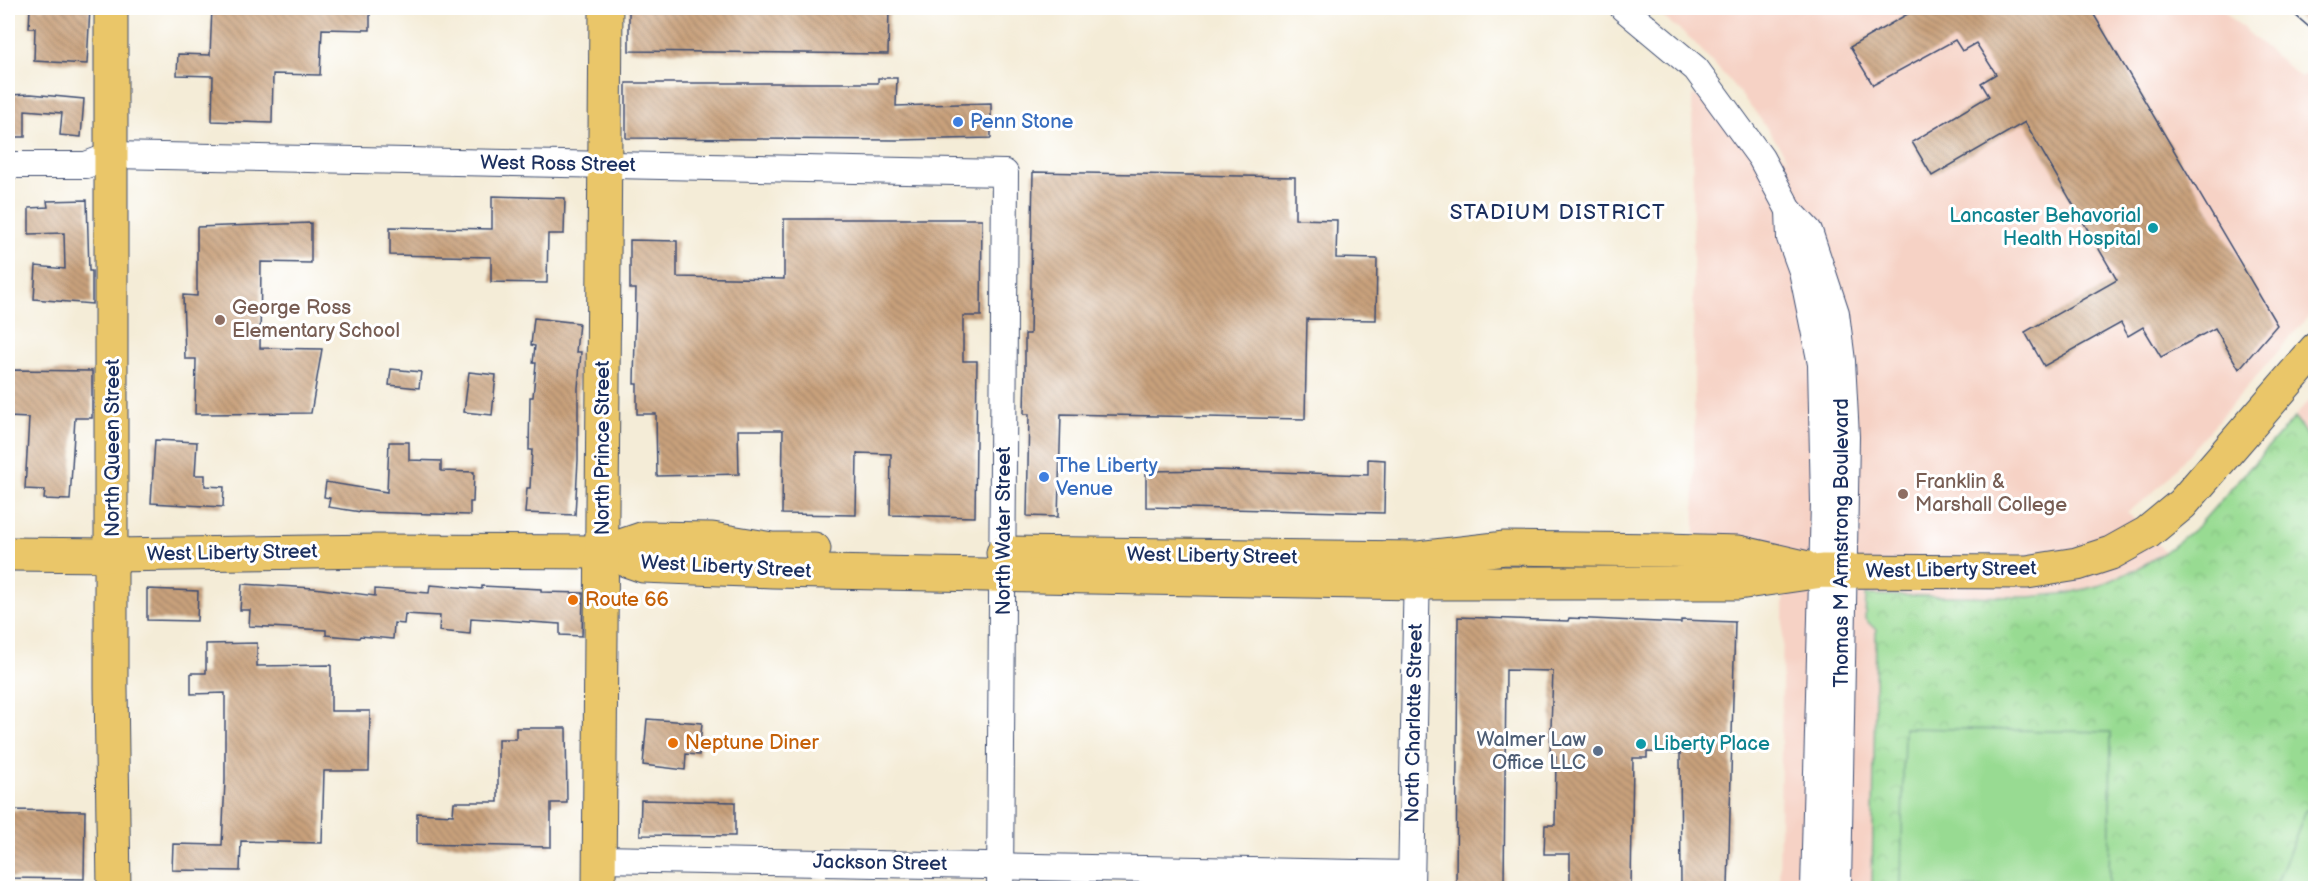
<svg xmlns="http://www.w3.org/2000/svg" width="2323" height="896" viewBox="0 0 2323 896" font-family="'Balsamiq Sans',sans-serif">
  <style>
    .built { fill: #f6d2c5 }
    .park { fill: url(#park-crowns); stroke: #5a8578; stroke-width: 1.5 }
    .pitch { fill: #98db92; stroke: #5a8578; stroke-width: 1.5 }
    .building { fill: url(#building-back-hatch) }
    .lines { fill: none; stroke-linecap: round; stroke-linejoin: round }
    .minor-casing { stroke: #3c4b70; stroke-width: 28 }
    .major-casing { stroke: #3c4b70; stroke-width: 35 }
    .highway-casing { stroke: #3c4b70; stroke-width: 35 }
    .minor { stroke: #fff; stroke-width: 26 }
    .major { stroke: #eac669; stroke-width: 33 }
    .highway { stroke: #eac669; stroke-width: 33 }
    .shop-dot { fill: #3f7fe0; stroke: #fff; stroke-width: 2 }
    .culture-dot { fill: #0f9aa8; stroke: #fff; stroke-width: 2 }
    .education-dot { fill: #8d6e63; stroke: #fff; stroke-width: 2 }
    .food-dot { fill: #e8710a; stroke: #fff; stroke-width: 2 }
    .service-dot { fill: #5c6f8a; stroke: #fff; stroke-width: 2 }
    .labels { text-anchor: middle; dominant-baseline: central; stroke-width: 6; stroke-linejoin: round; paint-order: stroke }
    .shop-label { font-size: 20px; fill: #366cbe; stroke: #fff; text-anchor: start }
    .street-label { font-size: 20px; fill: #1b2f5e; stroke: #fff }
    .culture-label { font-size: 20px; fill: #0d838f; stroke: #fff; text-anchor: end }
    .education-label { font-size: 20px; fill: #785e54; stroke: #fff; text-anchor: start }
    .food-label { font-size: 20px; fill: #c56008; stroke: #fff; text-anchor: start }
    .service-label { font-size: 20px; fill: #4e5e75; stroke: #fff; text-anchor: end }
    .neighbourhood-label { font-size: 21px; letter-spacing: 1.5px; fill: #1b2f5e; stroke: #fff }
  </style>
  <defs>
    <pattern id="park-crowns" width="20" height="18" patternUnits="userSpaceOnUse" patternTransform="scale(1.5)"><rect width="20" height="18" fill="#98db92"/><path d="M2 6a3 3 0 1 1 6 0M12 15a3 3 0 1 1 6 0" fill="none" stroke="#82bc80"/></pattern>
    <pattern id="building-back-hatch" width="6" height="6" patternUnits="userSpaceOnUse" patternTransform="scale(1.5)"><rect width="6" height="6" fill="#c9a17c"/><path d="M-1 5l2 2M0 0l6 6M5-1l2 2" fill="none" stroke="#a28469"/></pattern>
  </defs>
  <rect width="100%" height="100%" fill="#fff"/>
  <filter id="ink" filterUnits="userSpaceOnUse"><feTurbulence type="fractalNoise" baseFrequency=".0167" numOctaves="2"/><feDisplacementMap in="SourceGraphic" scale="12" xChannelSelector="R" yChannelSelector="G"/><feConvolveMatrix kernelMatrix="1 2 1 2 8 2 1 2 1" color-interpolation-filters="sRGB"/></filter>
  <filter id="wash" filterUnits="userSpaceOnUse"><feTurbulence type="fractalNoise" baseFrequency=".008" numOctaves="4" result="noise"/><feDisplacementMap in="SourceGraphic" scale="24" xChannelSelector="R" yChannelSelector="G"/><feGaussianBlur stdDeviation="1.35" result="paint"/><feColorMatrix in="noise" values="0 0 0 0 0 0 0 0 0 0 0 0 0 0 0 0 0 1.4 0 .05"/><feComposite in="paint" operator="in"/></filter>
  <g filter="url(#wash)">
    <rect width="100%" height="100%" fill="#f4ecd7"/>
    <polygon class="built" points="1651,8 2220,8 2301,78 2315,67 2315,309 2166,480 2148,497 2127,512 2165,552 2198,526 2315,394 2315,888 1779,888 1784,547 1695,544 1692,94 1748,126 1771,143 1790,161 1753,109 1727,78 1691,39"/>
    <polygon class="park" points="2295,417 2316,452 2315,888 1872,888 1876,630 1865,619 1866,595 2029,597 2069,593 2101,585 2137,569 2165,552 2198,526"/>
    <g class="pitch">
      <polygon points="1904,728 2111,732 2109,888 1901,888"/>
      <polygon points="2306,810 2315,814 2315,888 2275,888"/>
    </g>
    <g id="blocks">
      <g class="building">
        <polygon points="30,8 90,8 87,64 34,61 35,28 29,28"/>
        <polygon points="212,8 370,8 370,30 322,29 320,75 273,74 272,123 212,121 213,76 177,75 178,54 210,55"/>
        <polygon points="629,8 889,8 888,54 629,51"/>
        <polygon points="1918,8 2090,8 2277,325 2239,369 2215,328 2161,357 2143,327 2128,336 2121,323 2044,366 2025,332 2117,280 2025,122 1932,176 1912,142 1989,96 1981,83 1996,74 1976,43 1962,51 1955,40 1873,85 1850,47"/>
        <polygon points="2287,8 2316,8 2316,33"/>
        <polygon points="878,78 897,78 896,106 991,103 991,138 897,140 626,138 626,83 878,83"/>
        <polygon points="31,94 84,99 81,137 60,135 62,113 25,110 25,137 8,137 8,95"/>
        <polygon points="1033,172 1295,177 1295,219 1337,220 1336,258 1377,259 1376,320 1307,319 1305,419 1061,414 1058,517 1027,516 1029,414 1024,414 1025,367 1025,334 1030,334"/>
        <polygon points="492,196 565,198 564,234 548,234 547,283 491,282 491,257 390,255 390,227 492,229"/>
        <polygon points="87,200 89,271 92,271 92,304 34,299 36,266 65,269 64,233 29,234 29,208 48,207 47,201"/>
        <polygon points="784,219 982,219 981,316 963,316 963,361 977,361 975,517 890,515 891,454 857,453 856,515 782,514 783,430 738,430 739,474 657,476 656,414 637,414 637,384 634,384 636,289 630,289 630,240 677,241 677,277 784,279"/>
        <polygon points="311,223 311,263 261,262 260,348 322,349 311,413 195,414 196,359 185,359 183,295 197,296 197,227"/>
        <polygon points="534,318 579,323 576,352 581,352 578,388 578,460 575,515 525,513 527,488 530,488 532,450 529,450 530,397 533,397 536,363 533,363 535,346 531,345"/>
        <polygon points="391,369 421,372 419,388 389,385"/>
        <polygon points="8,370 92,371 92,418 75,418 70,500 44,499 45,490 25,489 29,418 8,417"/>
        <polygon points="469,372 496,375 492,415 464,412"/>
        <polygon points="155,440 197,442 195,475 205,475 205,486 224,487 223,507 151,503"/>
        <polygon points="389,442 409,442 409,460 441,461 441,471 474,472 473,502 470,502 470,515 361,512 328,507 330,498 324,497 326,482 387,492"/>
        <polygon points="1368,459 1385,460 1384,513 1146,507 1146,471 1216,470 1368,475"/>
        <polygon points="242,584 314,588 375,596 375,589 429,593 430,585 482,589 482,586 541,589 541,592 583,593 582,636 560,635 560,624 471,618 470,634 439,631 440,616 405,614 404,624 394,623 393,639 360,636 359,638 326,635 326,630 249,626 250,610 240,610"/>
        <polygon points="147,589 198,591 197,621 147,620"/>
        <polygon points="1458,617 1568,621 1569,618 1681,623 1681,620 1735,622 1728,888 1681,888 1680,753 1647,752 1647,758 1633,758 1631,888 1570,888 1570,854 1544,854 1545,825 1555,825 1556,756 1550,756 1553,671 1506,670 1504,888 1456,888"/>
        <polygon points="257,643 257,666 331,665 331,711 370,711 369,771 324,771 322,843 241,841 240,871 172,870 173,844 222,845 225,781 225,693 191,694 191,673 206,673 206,644"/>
        <polygon points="647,719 702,723 699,755 686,754 685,770 643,765"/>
        <polygon points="516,728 566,728 567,803 551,803 551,847 417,844 417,813 453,815 454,802 498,802 498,739 516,739"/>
        <polygon points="641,800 735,802 735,836 640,835"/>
        <polygon points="8,810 85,811 84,879 8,878"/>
      </g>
    </g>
  </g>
  <g filter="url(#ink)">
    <use href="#blocks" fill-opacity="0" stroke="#3c4b70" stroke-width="1.5"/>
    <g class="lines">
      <defs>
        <g id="minor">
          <polyline points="1623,8 1696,69 1761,158 1789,210 1809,231 1836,313 1842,361 1846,437 1838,888"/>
          <polyline points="8,165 86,165 112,155 1005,173 1000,888"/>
          <polyline points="1789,210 1790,238 1802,271 1821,364 1824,502 1814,888"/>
          <polyline points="600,859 1411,874"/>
          <polyline points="1411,888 1417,565"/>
        </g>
        <g id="major">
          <polyline points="111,8 111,687 114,888"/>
          <polyline points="603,552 644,538 712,539 772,549 814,549"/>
          <polyline points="1003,553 1418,558 1505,548 1665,550 1739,552 1804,567"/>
          <polyline points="8,554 113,555 377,551 603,552 643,566 772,571 1417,583 1738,583 1822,571 2027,572 2077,564 2111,553 2147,533 2182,504 2316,349"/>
        </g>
        <polyline id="highway" points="599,888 606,8"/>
      </defs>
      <use href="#minor" class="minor-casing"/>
      <use href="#major" class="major-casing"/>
      <use href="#highway" class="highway-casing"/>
      <use href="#minor" class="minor"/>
      <use href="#major" class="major"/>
      <use href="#highway" class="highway"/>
    </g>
  </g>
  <g class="shop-dot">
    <circle cx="958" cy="122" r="6"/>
    <circle cx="1044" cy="477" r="6"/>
  </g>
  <g class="culture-dot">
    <circle cx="2153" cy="228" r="6"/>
    <circle cx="1641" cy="744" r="6"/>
  </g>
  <g class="education-dot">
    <circle cx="220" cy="320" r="6"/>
    <circle cx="1903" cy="494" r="6"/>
  </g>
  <g class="food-dot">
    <circle cx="573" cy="600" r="6"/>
    <circle cx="673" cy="743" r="6"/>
  </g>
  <circle class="service-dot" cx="1598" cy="751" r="6"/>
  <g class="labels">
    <g class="shop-label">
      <text x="970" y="122">Penn Stone</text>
      <text x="1056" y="466">The Liberty<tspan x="1056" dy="23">Venue</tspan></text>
    </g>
    <g class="street-label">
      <text transform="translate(558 164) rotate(1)">West Ross Street</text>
      <text transform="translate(113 448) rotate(-90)">North Queen Street</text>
      <text transform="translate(603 448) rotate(-90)">North Prince Street</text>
      <text transform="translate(1004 531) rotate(-90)">North Water Street</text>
      <text transform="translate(1842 543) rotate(-90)">Thomas M Armstrong Boulevard</text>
      <text transform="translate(232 553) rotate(-1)">West Liberty Street</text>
      <text transform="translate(1212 556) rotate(1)">West Liberty Street</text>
      <text transform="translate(726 567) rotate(3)">West Liberty Street</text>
      <text transform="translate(1951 570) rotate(-1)">West Liberty Street</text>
      <text transform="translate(1414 723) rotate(-89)">North Charlotte Street</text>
      <text transform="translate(880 863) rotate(1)">Jackson Street</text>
    </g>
    <g class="culture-label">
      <text x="2141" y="216">Lancaster Behavorial<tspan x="2141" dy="23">Health Hospital</tspan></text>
      <text x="1653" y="744" text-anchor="start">Liberty Place</text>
    </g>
    <g class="education-label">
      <text x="232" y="308">George Ross<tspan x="232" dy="23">Elementary School</tspan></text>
      <text x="1915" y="482">Franklin &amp;<tspan x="1915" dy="23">Marshall College</tspan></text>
    </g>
    <g class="food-label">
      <text x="585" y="600">Route 66</text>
      <text x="685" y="743">Neptune Diner</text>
    </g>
    <g class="service-label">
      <text x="1586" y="740">Walmer Law<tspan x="1586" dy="23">Office LLC</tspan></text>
    </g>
    <g class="neighbourhood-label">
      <text x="1558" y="212">STADIUM DISTRICT</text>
    </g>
  </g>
  <rect width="2323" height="896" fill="none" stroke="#fff" stroke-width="30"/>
</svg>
